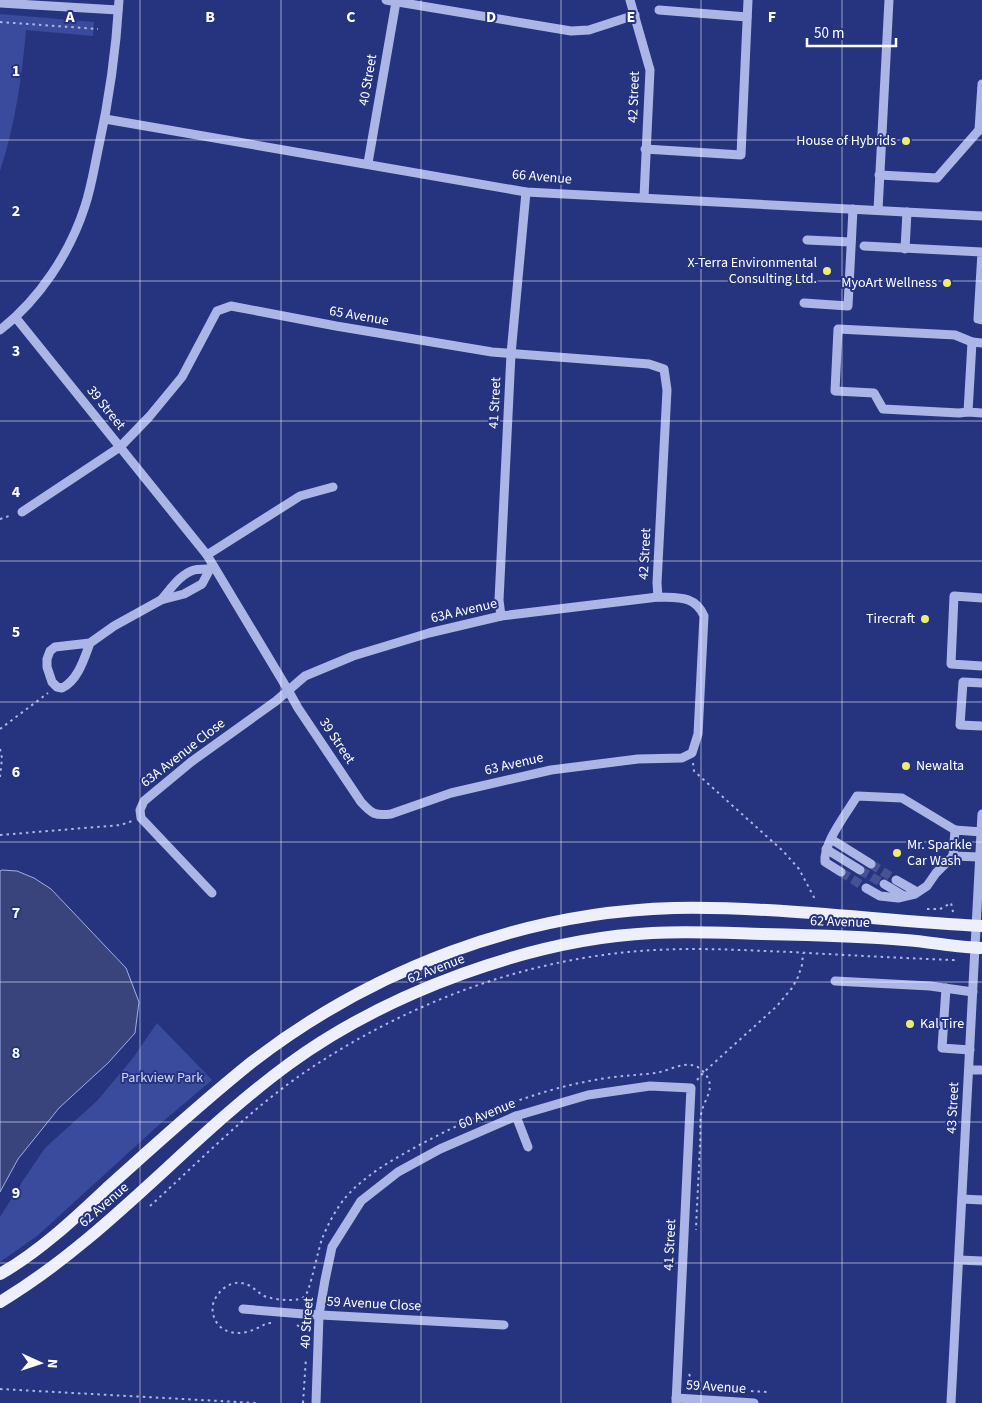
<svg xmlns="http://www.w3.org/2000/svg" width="982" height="1403" viewBox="0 0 982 1403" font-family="'Source Sans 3',sans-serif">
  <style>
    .green { fill: #3a4b9d }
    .water { fill: #39447c; stroke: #a1aee6 }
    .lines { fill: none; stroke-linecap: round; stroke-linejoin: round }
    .minor-tunnel { stroke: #475292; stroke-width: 9; stroke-dasharray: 9 4.5; stroke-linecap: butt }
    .path { stroke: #acb6e6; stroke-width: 2; stroke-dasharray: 2.5 4; stroke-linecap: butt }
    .minor { stroke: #acb6e6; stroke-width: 9 }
    .major { stroke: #edeffd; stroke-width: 12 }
    .grid { fill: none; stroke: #fff; stroke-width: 1; stroke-opacity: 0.55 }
    .poi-dot { fill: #efed71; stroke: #26347f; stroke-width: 2 }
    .labels { text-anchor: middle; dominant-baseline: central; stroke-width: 4; stroke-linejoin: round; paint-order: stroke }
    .street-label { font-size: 14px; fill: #fff; stroke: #26347f }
    .poi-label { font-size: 14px; fill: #fff; stroke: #26347f; text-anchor: end }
    .park-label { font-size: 14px; fill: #cfd6f5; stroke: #26347f }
    .grid-label { font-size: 16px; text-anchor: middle; font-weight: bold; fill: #fff; stroke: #26347f; stroke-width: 4; stroke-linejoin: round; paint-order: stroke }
  </style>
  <rect width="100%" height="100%" fill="#26347f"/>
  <g class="green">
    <path d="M0,14L94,22L93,36L26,30C22,77 15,126 0,171Z"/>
    <polygon points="157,1023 212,1080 161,1123 37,1236 0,1262 0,1217 24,1179 45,1148 97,1101 133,1058"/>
  </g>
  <polygon class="water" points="2,870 17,871 34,878 51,889 126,968 139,1002 135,1033 108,1063 59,1108 18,1159 0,1192 0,871"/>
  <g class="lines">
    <g class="minor-tunnel">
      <polyline points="871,864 896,880"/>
      <polyline points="860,870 884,884"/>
      <polyline points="841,872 866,888"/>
    </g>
    <g class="path">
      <polyline points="0,22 98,29"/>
      <polyline points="0,519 12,515"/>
      <polyline points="0,729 48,693"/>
      <polyline points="0,749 2,758 0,777"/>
      <polyline points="693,763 694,771 783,851 799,869 816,901"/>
      <polyline points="0,835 121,825 132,821"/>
      <polyline points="927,909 940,909 951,903 953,912"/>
      <polyline points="697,1080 704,1072 777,1006 792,988 798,977 802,965 803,953"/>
      <path d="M150,1206C202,1159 252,1107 311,1068C409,1003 523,960 640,951C690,947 740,950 790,952C845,955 899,958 954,960V957"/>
      <path d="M271,1323C265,1323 261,1327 255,1329C243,1335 225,1335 217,1323C212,1316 211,1306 215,1299C222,1286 236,1278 250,1286C255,1289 259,1293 264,1296C272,1299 281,1300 289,1300C295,1300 300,1300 305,1296C310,1291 318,1250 322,1239C327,1226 336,1209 345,1198C363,1177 390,1161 414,1148C472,1116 535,1090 600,1079C619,1076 637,1075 656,1073C673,1070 692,1055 706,1075C715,1088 706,1097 702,1110C699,1121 701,1134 700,1144C699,1173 697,1201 696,1230"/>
      <polyline points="297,1325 305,1331 307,1339"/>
      <polyline points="689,1374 694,1386 701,1388"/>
      <polyline points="0,1389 256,1403"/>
      <polyline points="751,1391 768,1392"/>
      <polyline points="303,1403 306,1358"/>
    </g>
    <g class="minor">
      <polyline points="386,0 571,31 589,30 635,15"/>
      <polyline points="630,0 650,70 644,197"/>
      <polyline points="0,3 118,10"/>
      <polyline points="659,10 747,17"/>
      <polyline points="982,84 979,130 982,130"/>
      <polyline points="105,119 526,192 982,216"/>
      <polyline points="645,149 741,155 748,0"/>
      <polyline points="368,163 396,2"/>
      <polyline points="879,175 937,178 979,130"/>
      <polyline points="878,210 889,0"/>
      <polyline points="807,240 851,242"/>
      <polyline points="864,246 982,252 978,319 982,320"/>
      <polyline points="905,249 907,212"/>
      <polyline points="804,303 848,306 853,209"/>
      <path d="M16,318L207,555L288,690L298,708L361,802C372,814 375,816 391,814L451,793L551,770L638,759L682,758L692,753L698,734L704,616C695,595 678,598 658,597L501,616L429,633L353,656L305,676L276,701L191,762L144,801L140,810L141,818L212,893"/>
      <path d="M0,330C39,300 70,253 85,206C91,188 94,169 98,150C109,101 116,51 119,0"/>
      <polyline points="982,343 972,342 968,412 982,413"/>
      <polyline points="968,412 959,413 883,409 874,393 835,391 838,329 955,335 972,342"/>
      <polyline points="22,512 120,447 149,417 182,377 217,311 231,306 336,326 492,352 649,364 664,369 667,390 657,583 658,597"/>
      <polyline points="207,555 300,496 333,487"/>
      <polyline points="982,598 954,596 951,664 982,666"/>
      <path d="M161,600C170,590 180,574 194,570C201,568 207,571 214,567"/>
      <polyline points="501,616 499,600 511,354 526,192"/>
      <path d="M90,643C84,659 78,680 62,688L57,687L52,682L47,667V659L50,651L55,647L90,643L114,626L161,600L184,594L202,584L210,569"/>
      <polyline points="982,683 963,682 960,725 982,726"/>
      <polyline points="831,839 871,864"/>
      <polyline points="826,849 860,870"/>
      <polyline points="980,857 953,856 955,830 982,832"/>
      <path d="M841,872L825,862C823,843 847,813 857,796L902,798L955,830"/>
      <polyline points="896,880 917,892"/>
      <polyline points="884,884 904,896"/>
      <polyline points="866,888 880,896 898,898 915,894 927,886 936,873 953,856"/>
      <polyline points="835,981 930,986 973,992"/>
      <polyline points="946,988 942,1048 970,1050"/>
      <polyline points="969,1070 982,1070"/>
      <polyline points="516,1116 528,1147"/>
      <polyline points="962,1199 982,1200"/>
      <polyline points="959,1260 982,1261"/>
      <polyline points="243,1309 303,1314 504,1325"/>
      <polyline points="676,1398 754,1403"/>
      <polyline points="316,1403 319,1315 325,1280 332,1247 361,1201 398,1172 440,1149 516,1116 588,1095 650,1086 691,1088 676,1403"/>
      <polyline points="951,1403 982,814"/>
    </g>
    <g class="major">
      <path d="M0,1274C39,1252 74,1219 107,1188C155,1145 202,1102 252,1062C373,969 522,912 674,908C777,906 880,921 982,926"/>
      <path d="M0,1302C108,1237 188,1138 289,1064C386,993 531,939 652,933C689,931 726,933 762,934C810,935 858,936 905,940C931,942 956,947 982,948"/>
    </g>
  </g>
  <path class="grid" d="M140,0V1403M281,0V1403M421,0V1403M561,0V1403M701,0V1403M842,0V1403M0,140H982M0,281H982M0,421H982M0,561H982M0,702H982M0,842H982M0,982H982M0,1122H982M0,1263H982"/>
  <g class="poi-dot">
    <circle cx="906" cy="141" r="5"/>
    <circle cx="827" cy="271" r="5"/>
    <circle cx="947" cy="283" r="5"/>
    <circle cx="925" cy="619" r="5"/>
    <circle cx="906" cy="766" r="5"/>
    <circle cx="897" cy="853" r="5"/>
    <circle cx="910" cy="1024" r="5"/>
  </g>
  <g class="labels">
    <g class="street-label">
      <text transform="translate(368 80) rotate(-80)">40 Street</text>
      <text transform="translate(634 97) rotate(-88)">42 Street</text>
      <text transform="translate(542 177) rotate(5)">66 Avenue</text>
      <text transform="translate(359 316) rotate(10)">65 Avenue</text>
      <text transform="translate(495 403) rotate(-87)">41 Street</text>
      <text transform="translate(106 408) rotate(51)">39 Street</text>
      <text transform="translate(645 554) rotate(-87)">42 Street</text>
      <text transform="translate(464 611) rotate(-13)">63A Avenue</text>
      <text transform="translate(337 741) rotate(56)">39 Street</text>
      <text transform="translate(183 753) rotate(-38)">63A Avenue Close</text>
      <text transform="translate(514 764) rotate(-13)">63 Avenue</text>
      <text transform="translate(840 922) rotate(2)">62 Avenue</text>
      <text transform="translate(436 969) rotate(-21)">62 Avenue</text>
      <text transform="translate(953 1108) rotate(-87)">43 Street</text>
      <text transform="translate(487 1114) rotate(-22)">60 Avenue</text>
      <text transform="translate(104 1205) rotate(-41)">62 Avenue</text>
      <text transform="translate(670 1245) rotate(-87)">41 Street</text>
      <text transform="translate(374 1304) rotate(3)">59 Avenue Close</text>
      <text transform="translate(307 1323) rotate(-86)">40 Street</text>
      <text transform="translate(716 1387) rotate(4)">59 Avenue</text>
    </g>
    <g class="poi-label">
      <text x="896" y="141">House of Hybrids</text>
      <text x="817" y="263">X-Terra Environmental<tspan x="817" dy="16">Consulting Ltd.</tspan></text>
      <text x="937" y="283">MyoArt Wellness</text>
      <text x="915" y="619">Tirecraft</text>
      <text x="916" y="766" text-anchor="start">Newalta</text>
      <text x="907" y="845" text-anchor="start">Mr. Sparkle<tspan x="907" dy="16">Car Wash</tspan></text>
      <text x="920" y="1024" text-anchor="start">Kal Tire</text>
    </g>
    <g class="park-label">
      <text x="162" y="1078">Parkview Park</text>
    </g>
  </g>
  <g class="grid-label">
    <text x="70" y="22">A</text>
    <text x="210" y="22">B</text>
    <text x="351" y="22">C</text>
    <text x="491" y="22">D</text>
    <text x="631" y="22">E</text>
    <text x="772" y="22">F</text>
    <text x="16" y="76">1</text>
    <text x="16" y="216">2</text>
    <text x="16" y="356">3</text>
    <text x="16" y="497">4</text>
    <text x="16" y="637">5</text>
    <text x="16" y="777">6</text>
    <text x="16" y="918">7</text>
    <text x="16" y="1058">8</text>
    <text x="16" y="1198">9</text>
  </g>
  <g transform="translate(40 1363) rotate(93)" stroke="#26347f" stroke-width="4" paint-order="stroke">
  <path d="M0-4L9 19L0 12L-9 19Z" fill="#ffffff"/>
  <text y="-8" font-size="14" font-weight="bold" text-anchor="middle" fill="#ffffff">N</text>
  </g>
  <path d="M807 38v8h89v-8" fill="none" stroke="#ffffff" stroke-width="2.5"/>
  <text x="814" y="38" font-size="15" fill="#ffffff" stroke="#26347f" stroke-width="4" paint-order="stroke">50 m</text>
</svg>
